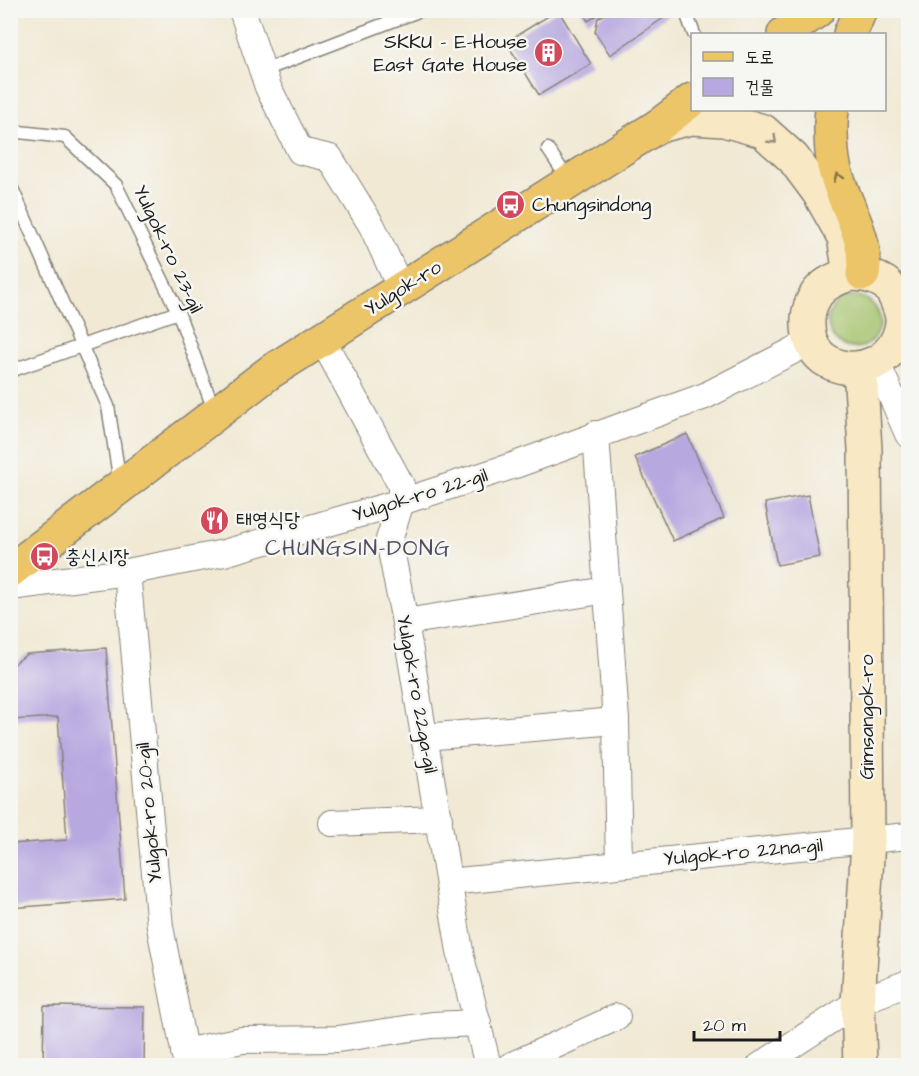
<svg xmlns="http://www.w3.org/2000/svg" width="919" height="1076" viewBox="0 0 919 1076" font-family="'Architects Daughter','Poor Story',sans-serif">
  <style>
    .green { fill: #a1c068; stroke: #5e6e42; stroke-width: 1.5 }
    .building { fill: #b7a8e0 }
    .lines { fill: none; stroke-linecap: round; stroke-linejoin: round }
    .lane-casing { stroke: #868278; stroke-width: 15 }
    .street-casing { stroke: #868278; stroke-width: 28 }
    .secondary-casing { stroke: #868278; stroke-width: 36 }
    .primary-casing { stroke: #868278; stroke-width: 36 }
    .lane { stroke: #fff; stroke-width: 12 }
    .street { stroke: #fff; stroke-width: 26 }
    .secondary { stroke: #f8e8c3; stroke-width: 33 }
    .primary { stroke: #edc569; stroke-width: 33 }
    .oneway { stroke: #958c78 }
    .oneway2 { stroke: #847042 }
    .labels { text-anchor: middle; dominant-baseline: central; stroke-width: 5; stroke-linejoin: round; paint-order: stroke }
    .poi-label { font-size: 20px; fill: #1c1c1c; stroke: #f6f6f2; text-anchor: start }
    .street-label { font-size: 20px; fill: #1c1c1c; stroke: #f6f6f2 }
    .quarter-label { font-size: 22px; letter-spacing: 1.5px; fill: #524d61; stroke: #f6f6f2 }
  </style>
  <rect width="100%" height="100%" fill="#f6f6f2"/>
  <filter id="ink" filterUnits="userSpaceOnUse"><feTurbulence type="fractalNoise" baseFrequency=".0167" numOctaves="2"/><feDisplacementMap in="SourceGraphic" scale="12" xChannelSelector="R" yChannelSelector="G"/><feConvolveMatrix kernelMatrix="1 2 1 2 8 2 1 2 1" color-interpolation-filters="sRGB"/></filter>
  <filter id="wash" filterUnits="userSpaceOnUse"><feTurbulence type="fractalNoise" baseFrequency=".008" numOctaves="4" result="noise"/><feDisplacementMap in="SourceGraphic" scale="24" xChannelSelector="R" yChannelSelector="G"/><feGaussianBlur stdDeviation="1.35" result="paint"/><feColorMatrix in="noise" values="0 0 0 0 0 0 0 0 0 0 0 0 0 0 0 0 0 1.4 0 .05"/><feComposite in="paint" operator="in"/></filter>
  <g filter="url(#wash)">
    <rect width="100%" height="100%" fill="#f1e9d4"/>
    <circle class="green" cx="854" cy="322" r="26"/>
    <g id="blocks">
      <g class="building">
        <polygon points="558,10 591,64 539,95 506,42"/>
        <polygon points="581,10 605,10 588,21"/>
        <polygon points="612,10 675,10 610,55 595,32 598,18"/>
        <polygon points="687,434 724,518 673,541 635,457"/>
        <polygon points="808,495 820,557 777,565 765,503"/>
        <polygon points="106,648 125,899 10,908 10,844 67,840 58,717 10,720 10,667 27,654"/>
        <polygon points="44,1006 145,1007 144,1066 43,1066"/>
      </g>
    </g>
  </g>
  <g filter="url(#ink)">
    <use href="#blocks" fill-opacity="0" stroke="#868278" stroke-width="1.5"/>
    <g class="lines">
      <defs>
        <g id="lane">
          <polyline points="463,10 464,12"/>
          <polyline points="685,10 694,34"/>
          <polyline points="262,71 421,10"/>
          <polyline points="10,131 65,137 116,185 178,312 215,413"/>
          <polyline points="548,149 569,181"/>
          <polyline points="10,184 108,406 120,483"/>
          <polyline points="10,371 178,312"/>
        </g>
        <g id="street">
          <polyline points="242,10 268,87 300,151 330,158 372,226 401,289"/>
          <polyline points="322,339 401,485 401,502 389,540 405,622 461,957 488,1066"/>
          <polyline points="877,363 908,434"/>
          <polyline points="596,434 616,721 619,864"/>
          <polyline points="127,572 160,927 187,1066"/>
          <polyline points="10,587 127,572 224,553 401,502 515,465 705,396 810,342"/>
          <polyline points="405,622 607,590"/>
          <polyline points="424,737 616,721"/>
          <polyline points="332,823 439,819"/>
          <polyline points="449,882 908,836"/>
          <polyline points="184,1052 242,1040 338,1039 432,1025 478,1023"/>
          <polyline points="510,1066 617,1017"/>
          <polyline points="760,1066 858,1002 908,983"/>
        </g>
        <g id="secondary">
          <polyline points="658,126 691,118 724,120 763,131 793,158 819,193 844,237 850,274"/>
          <path d="M850,274C862,274 874,276 885,283C893,288 903,313 902,323C897,361 858,379 827,361C805,348 803,315 816,295C823,284 837,278 850,274Z"/>
          <polyline points="860,1066 858,1002 868,841 865,449 860,368"/>
        </g>
        <g id="primary">
          <polyline points="784,34 818,10"/>
          <polyline points="850,34 860,10"/>
          <path d="M832,110C830,124 831,151 834,166C842,202 869,236 863,274"/>
          <polyline points="10,571 270,372 658,126 692,100"/>
        </g>
      </defs>
      <use href="#lane" class="lane-casing"/>
      <use href="#street" class="street-casing"/>
      <use href="#secondary" class="secondary-casing"/>
      <use href="#primary" class="primary-casing"/>
      <use href="#lane" class="lane"/>
      <use href="#street" class="street"/>
      <use href="#secondary" class="secondary"/>
      <use href="#primary" class="primary"/>
    </g>
    <defs><path id="oneway-chevron" d="M-2-3.5L2.5 0L-2 3.5" fill="none" stroke-width="1.6" stroke-linecap="round" stroke-linejoin="round" transform="scale(1.5)"/></defs>
    <use class="oneway" href="#oneway-chevron" transform="translate(773 140) rotate(43)"/>
    <use class="oneway2" href="#oneway-chevron" transform="translate(838 177) rotate(-110)"/>
  </g>
  <defs>
    <symbol id="building-disc" viewBox="-11 -11 22 22"><circle r="9.5" fill="#d1495b" stroke="#f6f6f2"/><path d="M-4-6H4V6H1V3H-1V6H-4ZM-2.5-4.3h1.7v1.8h-1.7ZM.8-4.3h1.7v1.8H.8ZM-2.5-1h1.7V.8h-1.7ZM.8-1h1.7V.8H.8Z" fill="#fff"/></symbol>
    <symbol id="bus-disc" viewBox="-11 -11 22 22"><circle r="9.5" fill="#d1495b" stroke="#f6f6f2"/><path d="M-5-6H5V4H4V6H2V4H-2V6H-4V4H-5ZM-3.5-4V0h7V-4ZM-3.5 1.2v1.5H-2V1.2ZM2 1.2v1.5H3.5V1.2Z" fill="#fff"/></symbol>
    <symbol id="restaurant-disc" viewBox="-11 -11 22 22"><circle r="9.5" fill="#d1495b" stroke="#f6f6f2"/><path d="M-5-6h1v4h1v-4h1v4h1v-4h1v5L-1.5 .5V6h-2V.5L-5-1ZM5-6V6H3V1.5H1.5Q1.5-4 5-6Z" fill="#fff"/></symbol>
  </defs>
  <g fill-rule="evenodd">
    <use href="#building-disc" x="532" y="36" width="33" height="33"/>
    <use href="#bus-disc" x="494" y="188" width="33" height="33"/>
    <use href="#restaurant-disc" x="198" y="504" width="33" height="33"/>
    <use href="#bus-disc" x="28" y="540" width="33" height="33"/>
  </g>
  <g class="labels">
    <g class="poi-label">
      <text x="527" y="42" text-anchor="end">SKKU - E-House<tspan x="527" dy="23">East Gate House</tspan></text>
      <text x="532" y="205">Chungsindong</text>
      <text x="236" y="520">태영식당</text>
      <text x="65" y="557">충신시장</text>
    </g>
    <g class="street-label">
      <text transform="translate(168 249) rotate(65)">Yulgok-ro 23-gil</text>
      <text transform="translate(403 288) rotate(-32)">Yulgok-ro</text>
      <text transform="translate(420 495) rotate(-17)">Yulgok-ro 22-gil</text>
      <text transform="translate(417 694) rotate(80)">Yulgok-ro 22ga-gil</text>
      <text transform="translate(867 717) rotate(-90)">Gimsangok-ro</text>
      <text transform="translate(149 813) rotate(-95)">Yulgok-ro 20-gil</text>
      <text transform="translate(743 852) rotate(-5)">Yulgok-ro 22na-gil</text>
    </g>
    <g class="quarter-label">
      <text x="358" y="548">CHUNGSIN-DONG</text>
    </g>
  </g>
  <rect width="919" height="1076" fill="none" stroke="#f6f6f2" stroke-width="36"/>
  <rect x="691" y="33" width="195" height="78" fill="#f6f6f2" stroke="#9f9f9c" stroke-width="1.5"/>
  <rect x="703" y="52" width="30" height="9" fill="#edc569" stroke="#9f9f9c" stroke-width="1.5"/>
  <text x="745" y="63" font-size="18" fill="#1c1c1c">도로</text>
  <rect x="703" y="78" width="30" height="18" fill="#b7a8e0" stroke="#9f9f9c" stroke-width="1.5"/>
  <text x="745" y="93" font-size="18" fill="#1c1c1c">건물</text>
  <path d="M694 1031v9h86v-9" fill="none" stroke="#1c1c1c" stroke-width="3"/>
  <text x="703" y="1031" font-size="18" fill="#1c1c1c" stroke="#f6f6f2" stroke-width="4.5" paint-order="stroke">20 m</text>
</svg>
